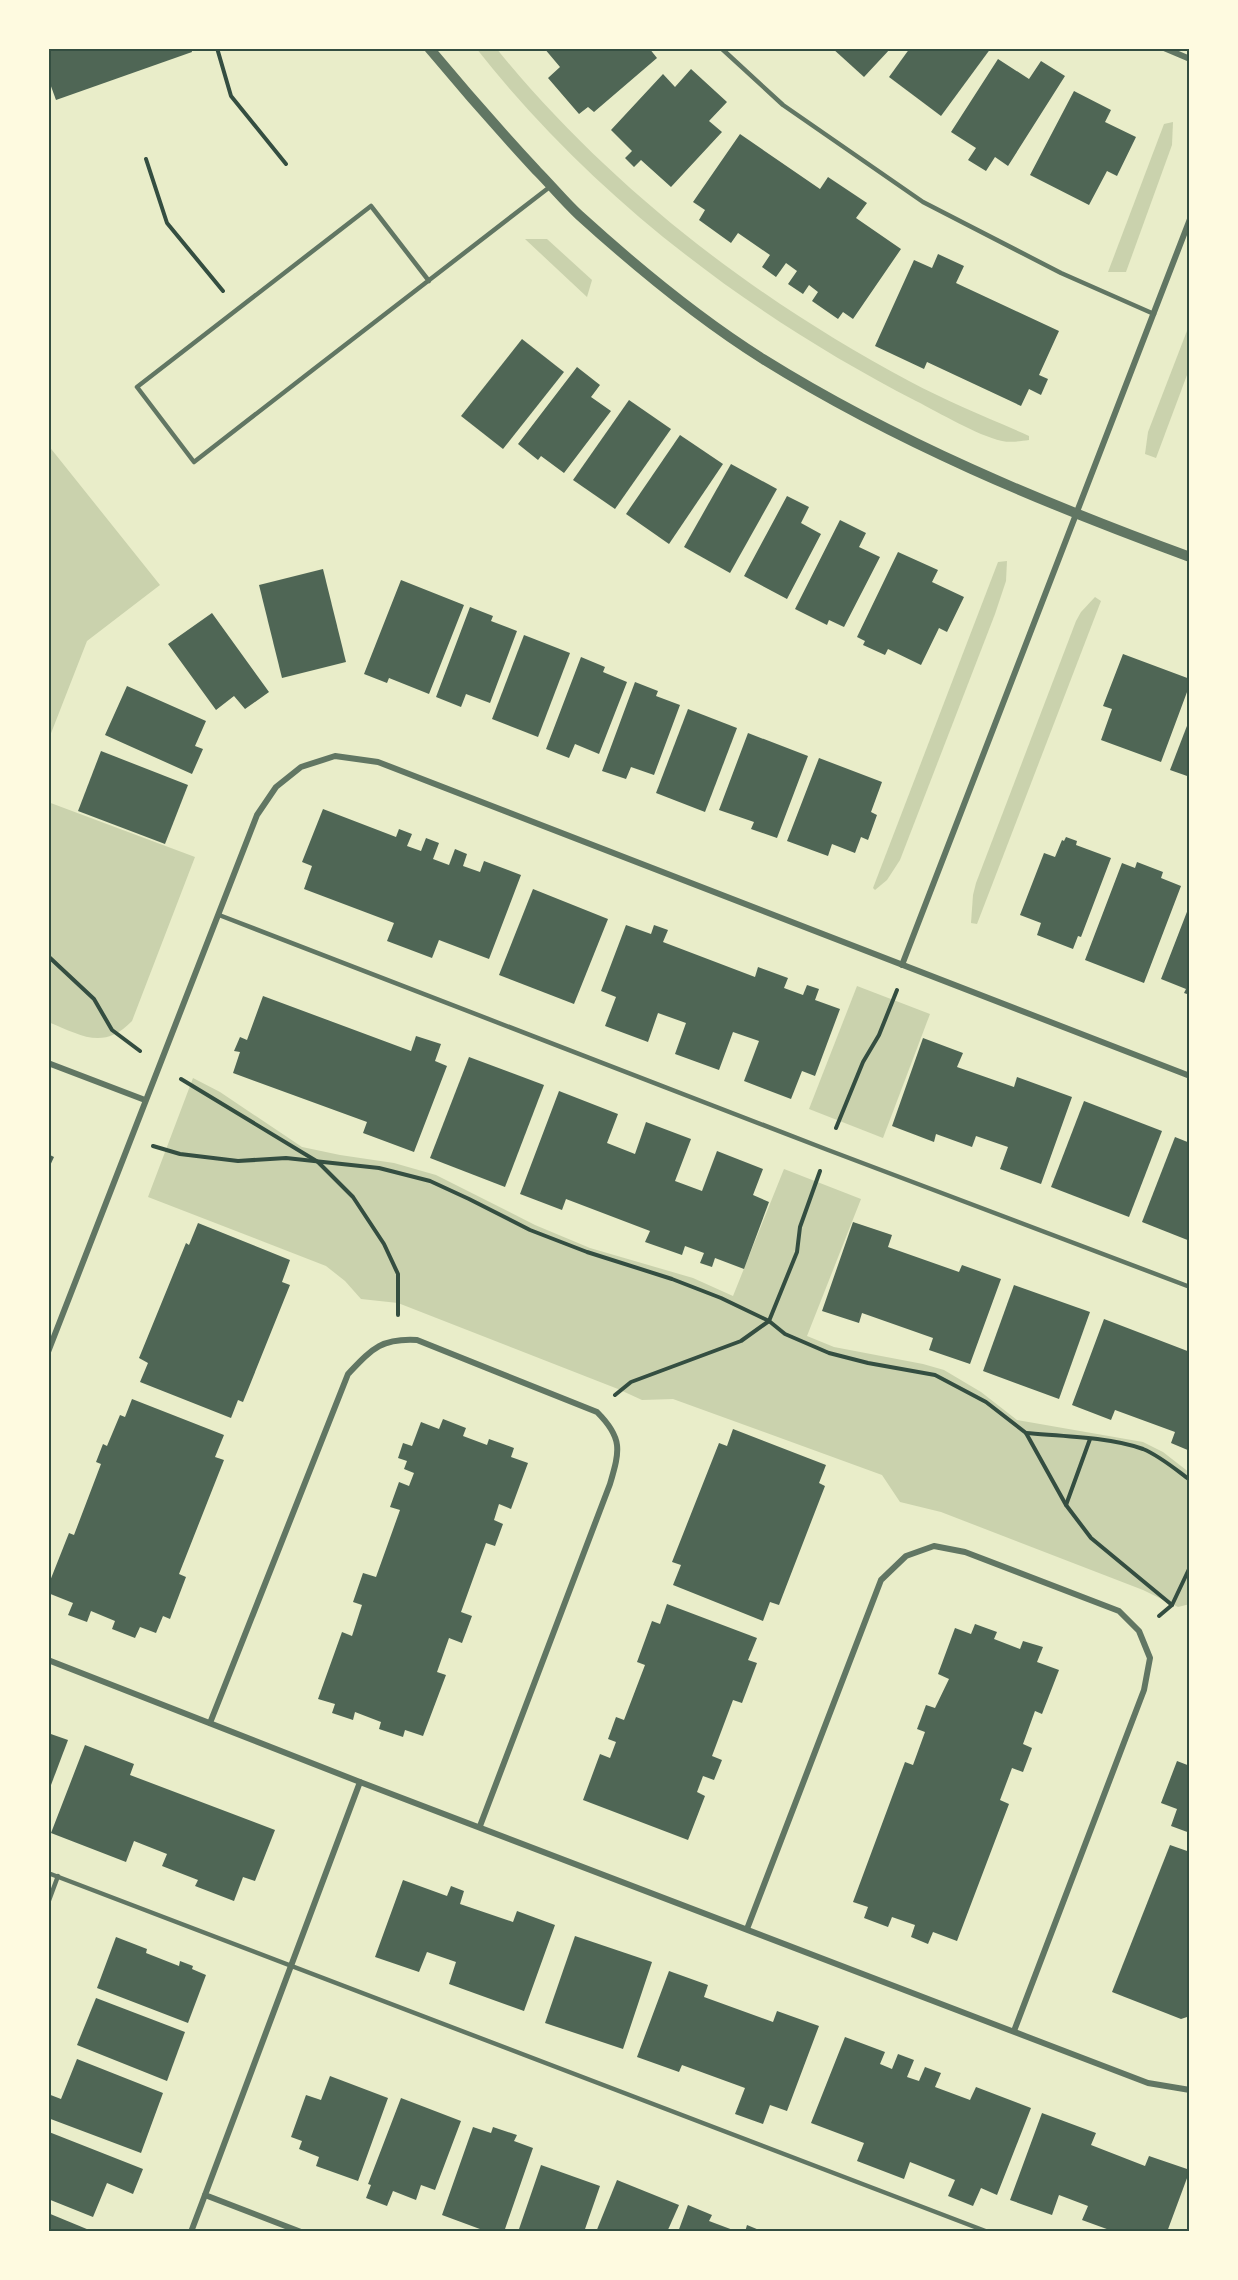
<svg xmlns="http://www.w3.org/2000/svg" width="1238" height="2280" viewBox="0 0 1238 2280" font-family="'DejaVu Sans',sans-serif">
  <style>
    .green { fill: #cad2ad }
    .building { fill: #4f6655 }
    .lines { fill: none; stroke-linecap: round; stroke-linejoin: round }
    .path { stroke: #344e41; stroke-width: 4 }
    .service { stroke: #617663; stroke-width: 4.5 }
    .minor { stroke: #617663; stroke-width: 6 }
    .tertiary { stroke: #617663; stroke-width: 10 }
    .neatline { fill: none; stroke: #344e41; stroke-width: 2 }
  </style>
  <rect width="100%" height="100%" fill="#e9edc9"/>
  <g class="green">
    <path d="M476,48H496C608,186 753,298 909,381C948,402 989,418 1029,436V440C1021,441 1011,443 1002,441C976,435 940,413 916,401C749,315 593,197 476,48Z"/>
    <polygon points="1173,122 1172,145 1126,272 1108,272 1164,124"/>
    <polygon points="525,239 547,239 592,280 587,297"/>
    <polygon points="1190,323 1190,367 1156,458 1145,454 1148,432"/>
    <polygon points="48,445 160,585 87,641 48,741"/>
    <polygon points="1007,561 1006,581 995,614 900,860 887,880 875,890 873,888 998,562"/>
    <polygon points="1095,597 1101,601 977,924 971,923 973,895 976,883 1076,621 1081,612"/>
    <path d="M48,802L195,857L132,1021C103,1051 81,1035 48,1022Z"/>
    <polygon points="857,986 930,1014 883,1138 809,1109"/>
    <polygon points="193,1078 220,1092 302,1147 340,1155 394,1163 436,1175 535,1225 590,1248 693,1278 733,1296 784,1169 861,1199 807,1336 834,1347 923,1364 944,1370 981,1392 1017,1420 1143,1442 1163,1452 1190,1473 1190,1604 1178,1607 1143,1590 941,1512 900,1502 882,1475 673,1399 642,1400 618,1389 398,1303 361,1299 345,1281 326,1266 148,1197"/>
  </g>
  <g class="building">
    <polygon points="48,48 191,48 192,52 56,100 48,78"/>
    <polygon points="544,48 649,48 657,58 594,112 588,107 579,114 548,78 560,67"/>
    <polygon points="832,48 891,48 864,77"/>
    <polygon points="910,48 991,48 941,116 889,77"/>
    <polygon points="998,59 1029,79 1041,61 1065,76 1008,166 995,157 986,171 968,160 976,148 951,132"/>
    <polygon points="691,69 727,102 709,121 722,132 671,187 641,160 634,167 625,158 632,151 611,130 663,74 675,87"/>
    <polygon points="1074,91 1111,110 1105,122 1136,137 1117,176 1107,171 1089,205 1030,175"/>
    <polygon points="740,134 820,189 828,177 867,203 856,218 901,249 853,319 843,312 838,319 812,301 818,292 809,285 803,294 788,284 797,271 786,263 776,277 762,267 770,255 738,233 731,243 699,220 705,210 693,202"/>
    <polygon points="938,254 964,266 956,283 1059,331 1039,375 1048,379 1041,395 1029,389 1021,406 927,362 924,369 875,346 914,260 932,268"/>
    <polygon points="522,339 564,372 503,449 461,416"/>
    <polygon points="577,367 600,385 591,397 611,411 564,473 541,456 538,460 518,444"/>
    <polygon points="629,400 671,429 615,509 573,480"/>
    <polygon points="680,435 723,464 669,544 626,514"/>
    <polygon points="731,464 777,489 730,573 684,547"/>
    <polygon points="787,496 809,507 801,523 821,534 787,599 744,576"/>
    <polygon points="840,520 866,533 859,547 880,557 844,627 829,620 827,625 795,609"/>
    <polygon points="898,552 938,570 932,582 964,597 947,632 939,628 921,665 888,649 885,655 863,645 865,641 857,637"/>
    <polygon points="323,569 346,662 282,678 259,585"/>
    <polygon points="401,580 464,605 429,694 389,678 387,683 364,674"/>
    <polygon points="470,607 493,616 491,621 517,631 490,703 466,694 461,707 436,697"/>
    <polygon points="212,613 269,692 245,709 234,696 216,710 168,644"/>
    <polygon points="524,635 570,653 538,737 492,719"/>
    <polygon points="1123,654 1190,679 1190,684 1161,762 1101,740 1112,709 1103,706"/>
    <polygon points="581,657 605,667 603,672 627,682 599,754 575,744 569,758 546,749"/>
    <polygon points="635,682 658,691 656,696 680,705 654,775 631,767 626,779 602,771"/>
    <polygon points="127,686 206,721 195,746 203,749 192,774 105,735"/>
    <polygon points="688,709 737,728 705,812 656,793"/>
    <polygon points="1190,718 1190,777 1170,770"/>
    <polygon points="748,733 808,756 777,838 751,829 754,822 719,810"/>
    <polygon points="101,751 188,785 165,844 78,811"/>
    <polygon points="819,758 882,782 871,812 877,815 868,840 861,837 855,853 832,844 828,856 787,841"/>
    <polygon points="323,809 396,837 399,829 412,834 407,846 421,851 426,838 439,843 433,859 449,865 455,849 467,854 463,866 480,872 484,861 521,875 489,959 439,940 432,958 387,941 394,923 304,889 312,866 302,862"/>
    <polygon points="1066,837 1077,841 1076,845 1111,858 1081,937 1078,936 1073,949 1037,935 1041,923 1020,915 1044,853 1055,857 1062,840 1064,841"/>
    <polygon points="1137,862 1163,872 1161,878 1181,886 1144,983 1085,960 1122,863 1135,868"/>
    <polygon points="533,889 608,919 574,1004 499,975"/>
    <polygon points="1190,904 1190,995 1184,993 1186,989 1161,979"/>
    <polygon points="626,925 651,934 654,925 668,930 663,942 755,977 758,967 788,978 784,988 803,995 807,985 819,989 815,1000 840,1009 815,1076 802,1071 791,1099 744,1081 759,1041 733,1032 719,1070 675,1054 686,1023 658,1013 648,1042 605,1026 616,997 601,991"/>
    <polygon points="263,996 411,1051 416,1036 441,1044 435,1061 447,1066 414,1152 363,1133 367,1122 233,1073 240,1052 234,1051 240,1037 247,1040"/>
    <polygon points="923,1038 963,1053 957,1067 1014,1087 1017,1077 1072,1097 1041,1184 1000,1169 1008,1147 976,1136 972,1147 936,1134 934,1142 892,1126"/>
    <polygon points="469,1057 544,1085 505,1187 430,1158"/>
    <polygon points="559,1091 618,1114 607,1143 635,1154 646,1122 691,1139 675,1181 702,1191 717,1151 763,1169 753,1195 769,1202 744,1269 715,1258 712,1267 700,1263 704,1253 685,1246 682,1255 645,1242 650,1231 566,1199 562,1210 520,1194"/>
    <polygon points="1084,1101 1162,1131 1129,1217 1051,1187"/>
    <polygon points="1175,1137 1190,1143 1190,1241 1142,1222"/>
    <polygon points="48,1154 54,1157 48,1170"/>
    <polygon points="853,1222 892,1235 888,1247 959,1272 962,1265 1001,1279 970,1364 929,1350 933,1338 862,1313 859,1323 822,1311"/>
    <polygon points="198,1223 290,1260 282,1282 290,1285 243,1402 238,1400 231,1418 140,1382 148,1363 139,1358 186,1243 189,1245"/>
    <polygon points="1014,1285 1090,1312 1059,1399 983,1371"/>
    <polygon points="1104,1319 1190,1352 1190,1451 1171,1443 1175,1432 1115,1410 1111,1420 1072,1405"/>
    <polygon points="132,1399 224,1435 215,1457 224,1460 179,1574 186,1577 170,1619 163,1616 156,1633 140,1627 135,1638 112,1629 115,1621 91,1611 87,1622 68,1615 73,1603 48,1593 48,1586 69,1533 74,1535 101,1464 96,1462 103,1444 107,1446 120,1415 125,1417"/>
    <polygon points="443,1419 466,1428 463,1436 487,1445 489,1439 514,1448 511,1457 528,1463 511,1509 499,1504 494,1520 503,1524 495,1546 486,1543 461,1612 472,1616 462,1643 449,1638 437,1672 446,1675 423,1736 405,1730 403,1737 379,1729 381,1722 355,1712 353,1720 332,1713 335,1704 318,1699 342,1632 352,1636 362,1605 353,1602 363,1573 376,1577 400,1510 390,1507 399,1482 409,1486 414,1473 404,1469 407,1461 398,1458 403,1443 412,1446 421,1422 439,1429"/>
    <polygon points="733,1429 826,1465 819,1483 825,1486 779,1605 770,1602 763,1621 673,1585 681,1565 672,1562 719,1443 727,1446"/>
    <polygon points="667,1604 757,1638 748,1660 757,1663 742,1703 733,1700 712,1756 722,1760 714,1780 703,1776 697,1792 705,1796 688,1840 583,1800 600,1754 610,1758 616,1742 608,1739 616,1717 624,1720 645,1665 637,1662 652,1621 660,1624"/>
    <polygon points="975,1624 997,1632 994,1639 1020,1649 1023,1641 1043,1647 1037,1662 1059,1670 1042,1714 1035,1711 1023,1744 1032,1748 1023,1772 1012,1768 1000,1800 1009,1804 957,1941 933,1932 928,1944 911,1937 915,1925 892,1917 888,1927 864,1918 868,1907 853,1902 905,1762 913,1765 925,1732 917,1729 926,1705 935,1708 949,1679 938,1674 955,1628 971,1634"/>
    <polygon points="48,1733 68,1740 48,1793"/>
    <polygon points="85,1745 134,1764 130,1775 275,1830 255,1881 243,1877 234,1901 195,1886 198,1880 162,1866 167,1854 134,1841 126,1862 51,1833"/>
    <polygon points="1177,1761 1190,1766 1190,1833 1171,1826 1177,1809 1161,1803"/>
    <polygon points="1170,1845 1190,1852 1190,2016 1181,2019 1112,1992"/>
    <polygon points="403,1880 447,1896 451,1886 464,1891 460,1904 513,1922 517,1911 555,1925 524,2011 449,1984 456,1962 427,1952 419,1972 375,1957"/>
    <polygon points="575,1936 652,1962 623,2049 545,2023"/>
    <polygon points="116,1937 147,1949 146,1953 179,1966 180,1961 193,1966 192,1969 206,1975 188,2023 97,1988"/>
    <polygon points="669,1971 708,1985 704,1997 773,2022 777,2011 819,2026 787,2111 770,2105 763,2124 735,2114 745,2088 682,2065 679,2072 637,2057"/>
    <polygon points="96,1998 185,2032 167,2081 77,2045"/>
    <polygon points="845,2037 885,2052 880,2064 892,2069 898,2054 914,2060 907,2077 919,2081 925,2067 941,2073 935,2087 970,2100 976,2087 1031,2108 997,2195 981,2188 973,2206 948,2196 955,2180 910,2162 904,2179 857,2161 864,2143 811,2123"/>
    <polygon points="77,2059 163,2093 141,2153 48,2118 48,2094 61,2099"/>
    <polygon points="330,2076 388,2098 358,2181 316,2166 319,2157 299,2149 302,2141 291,2137 306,2095 321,2100"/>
    <polygon points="401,2098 461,2121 435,2190 421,2185 416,2200 393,2191 387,2206 366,2198 371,2185 368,2184"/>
    <polygon points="1042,2113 1096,2133 1091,2145 1145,2166 1149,2156 1190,2170 1167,2232 1115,2232 1082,2220 1088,2206 1059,2195 1052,2215 1010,2200"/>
    <polygon points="473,2127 491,2133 493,2127 517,2135 514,2141 533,2148 504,2232 488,2232 442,2215"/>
    <polygon points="49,2132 143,2169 133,2194 107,2183 93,2217 48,2199"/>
    <polygon points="541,2165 600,2186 584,2232 518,2232"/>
    <polygon points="617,2180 679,2205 667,2232 596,2232"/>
    <polygon points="688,2205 712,2215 709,2221 733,2230 732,2232 678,2232"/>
    <polygon points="48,2213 94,2232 48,2232"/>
    <polygon points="747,2225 764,2232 745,2232"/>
  </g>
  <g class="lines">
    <g class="path">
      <polyline points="217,48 231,96 286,164"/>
      <polyline points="146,159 167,223 223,291"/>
      <polyline points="48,956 94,999 112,1030 140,1051"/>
      <polyline points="181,1079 318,1162 353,1197 384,1244 398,1274 398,1315"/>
      <polyline points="836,1128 863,1062 879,1035 897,990"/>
      <polyline points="153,1146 180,1154 238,1161 286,1158 379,1168 430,1181 469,1199 530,1230 587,1252 672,1279 721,1298 769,1321 785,1334 829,1353 868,1363 935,1375 986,1402 1026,1433 1066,1505 1091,1538 1172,1605"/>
      <polyline points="615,1395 631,1382 741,1341 769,1321 797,1252 800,1227 820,1171"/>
      <path d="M1026,1433C1061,1436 1110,1437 1143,1449C1160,1456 1175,1469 1190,1480"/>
      <polyline points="1066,1505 1090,1439"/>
      <polyline points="1159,1616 1172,1605 1190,1567"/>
    </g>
    <g class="service">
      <polyline points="721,48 783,105 923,202 1061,273 1154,314"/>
      <path d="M429,281L371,206L137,387L194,462C313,370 432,277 551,186"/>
      <polyline points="219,915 828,1150 1190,1287"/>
      <polyline points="48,1873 988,2232"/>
      <polyline points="48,1903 58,1876"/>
    </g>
    <g class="minor">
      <polyline points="1164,48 1190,59"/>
      <polyline points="902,965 1190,219"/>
      <polyline points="48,1063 145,1100"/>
      <polyline points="48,1352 257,815 276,787 301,767 335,756 378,762 1190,1076"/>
      <polyline points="48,1660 360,1782 1148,2083 1190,2090"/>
      <path d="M210,1723L348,1374C372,1349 381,1338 417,1340L597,1412C623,1438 620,1450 610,1484L480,1826"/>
      <polyline points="747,1929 881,1580 906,1556 934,1546 965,1552 1119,1611 1139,1631 1150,1658 1144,1690 1014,2031"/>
      <polyline points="191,2232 205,2195"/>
      <polyline points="301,2232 205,2195 360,1782"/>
    </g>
    <path class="tertiary" d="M429,48C464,90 500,131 537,171C551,185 564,201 579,215C633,264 701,320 763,359C896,442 1043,503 1190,557"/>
  </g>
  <rect width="1238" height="2280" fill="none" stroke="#fefae0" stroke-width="99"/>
  <rect x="50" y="50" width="1138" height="2180" class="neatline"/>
</svg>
